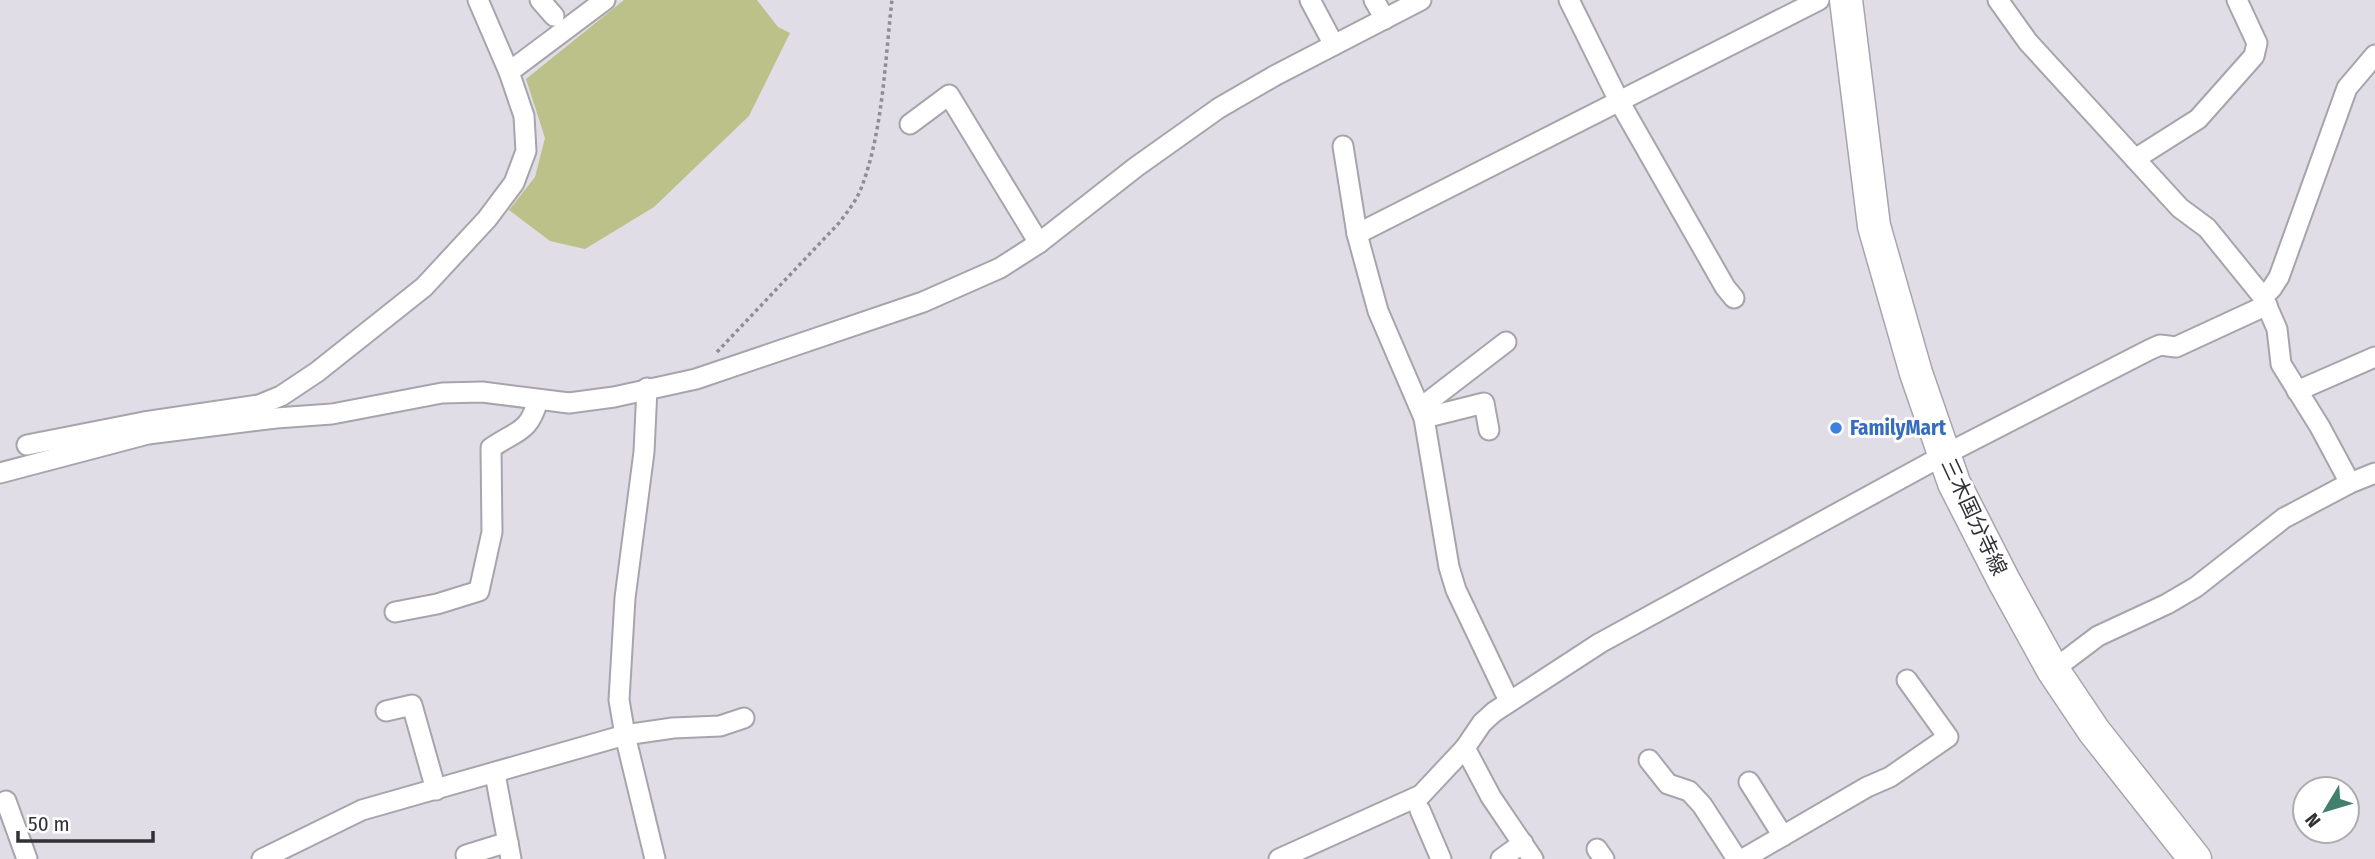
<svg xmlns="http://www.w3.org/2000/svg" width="2375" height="859" viewBox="0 0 2375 859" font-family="'Fira Sans Condensed','Noto Sans JP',sans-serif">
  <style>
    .green { fill: #bcc189 }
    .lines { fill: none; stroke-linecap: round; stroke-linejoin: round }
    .minor-casing { stroke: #a7a4ac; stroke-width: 23 }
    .primary-casing { stroke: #a7a4ac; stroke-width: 35 }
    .path { stroke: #8f8d93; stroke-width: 3.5; stroke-dasharray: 3.5 3.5; stroke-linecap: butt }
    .minor { stroke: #fff; stroke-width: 19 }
    .primary { stroke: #fff; stroke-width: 32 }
    .shop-dot { fill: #3f7fe0; stroke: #fff; stroke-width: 2.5 }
    .labels { text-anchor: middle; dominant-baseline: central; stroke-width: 6; stroke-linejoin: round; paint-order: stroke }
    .shop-label { font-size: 21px; font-weight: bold; fill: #366cbe; stroke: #fff; text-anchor: start }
    .street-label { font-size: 21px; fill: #323135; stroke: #fff }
  </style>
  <rect width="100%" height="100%" fill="#e0dde6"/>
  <polygon class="green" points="624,0 757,0 778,27 790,33 749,116 654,207 585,249 550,241 509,210 535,177 545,138 526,79"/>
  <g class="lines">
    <defs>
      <g id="minor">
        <polyline points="540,0 554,16"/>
        <polyline points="1310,0 1334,45"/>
        <polyline points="1374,0 1385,19"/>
        <polyline points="1569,0 1619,101 1725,287 1734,298"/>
        <polyline points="1998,0 2028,42 2180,208 2207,228 2263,297 2277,329 2281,364 2320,427 2350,483"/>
        <polyline points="509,72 605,0"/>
        <polyline points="910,124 949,95 1039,243"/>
        <polyline points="1343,146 1357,234 1378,311 1424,418 1449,567 1456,590 1509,701"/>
        <polyline points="2135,159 2198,119 2254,56 2257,43 2237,0"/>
        <polyline points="1357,234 1819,0"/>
        <polyline points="2263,297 2272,288 2279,277 2347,88 2375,55"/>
        <polyline points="647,388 644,452 625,598 619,700 625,735 655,859"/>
        <polyline points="2297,391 2375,357"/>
        <polyline points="1420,408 1506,342"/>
        <polyline points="1424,418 1484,403 1489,430"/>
        <polyline points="27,445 144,422 259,405 281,396 317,372 424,287 487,219 514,183 526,151 524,116 509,72 478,0"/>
        <polyline points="0,473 148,434 276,418 332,414 442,393 482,392 569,403 614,397 696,379 923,302 1000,268 1039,243 1136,167 1219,108 1276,75 1421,0"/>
        <path d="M395,612L437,604L479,591L492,532L491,448C517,430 529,433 538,400"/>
        <polyline points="2053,670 2098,636 2167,604 2196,587 2284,518 2350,483 2375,473"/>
        <polyline points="386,711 412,705 436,790"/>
        <polyline points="1465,748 1491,797 1533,859"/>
        <polyline points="1649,760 1668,784 1689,791 1702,805 1737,859"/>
        <polyline points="495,774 511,859"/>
        <polyline points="1749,782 1783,836"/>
        <polyline points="6,801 27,859"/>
        <polyline points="1420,810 1441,859"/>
        <polyline points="1597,849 1604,859"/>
        <polyline points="466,855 508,842"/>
        <polyline points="262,859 362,810 625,735 673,728 720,726 744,718"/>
        <polyline points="1279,859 1421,795 1465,748 1482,723 1494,712 1600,643 1944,455 2149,350 2160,345 2176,347 2267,305"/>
        <polyline points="1501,859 1523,843"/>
        <polyline points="1743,859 1867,787 1890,777 1948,737 1907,680"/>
      </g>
      <polyline id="primary" points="1846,0 1874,226 1916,373 1954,483 2004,581 2053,670 2094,731 2195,859"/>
    </defs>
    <use href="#minor" class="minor-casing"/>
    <use href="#primary" class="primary-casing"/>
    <path class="path" d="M717,352L839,223C848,211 857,200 862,186C883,130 885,60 892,0"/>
    <use href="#minor" class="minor"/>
    <use href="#primary" class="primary"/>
  </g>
  <circle class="shop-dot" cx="1836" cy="428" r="7"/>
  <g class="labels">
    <g class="shop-label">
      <text x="1850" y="428">FamilyMart</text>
    </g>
    <g class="street-label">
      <text transform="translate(1974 517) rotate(65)">三木国分寺線</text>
    </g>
  </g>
  <g transform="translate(2326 810) rotate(232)"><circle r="33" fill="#ffffff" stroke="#adadae" stroke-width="2"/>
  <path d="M0-5L12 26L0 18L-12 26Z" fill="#41806d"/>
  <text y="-10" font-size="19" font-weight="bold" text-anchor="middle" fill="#323135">N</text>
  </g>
  <path d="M18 831v10h135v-10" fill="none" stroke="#323135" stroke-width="3.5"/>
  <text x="28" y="831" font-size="21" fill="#323135" stroke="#ffffff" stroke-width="5" paint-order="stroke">50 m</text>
</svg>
